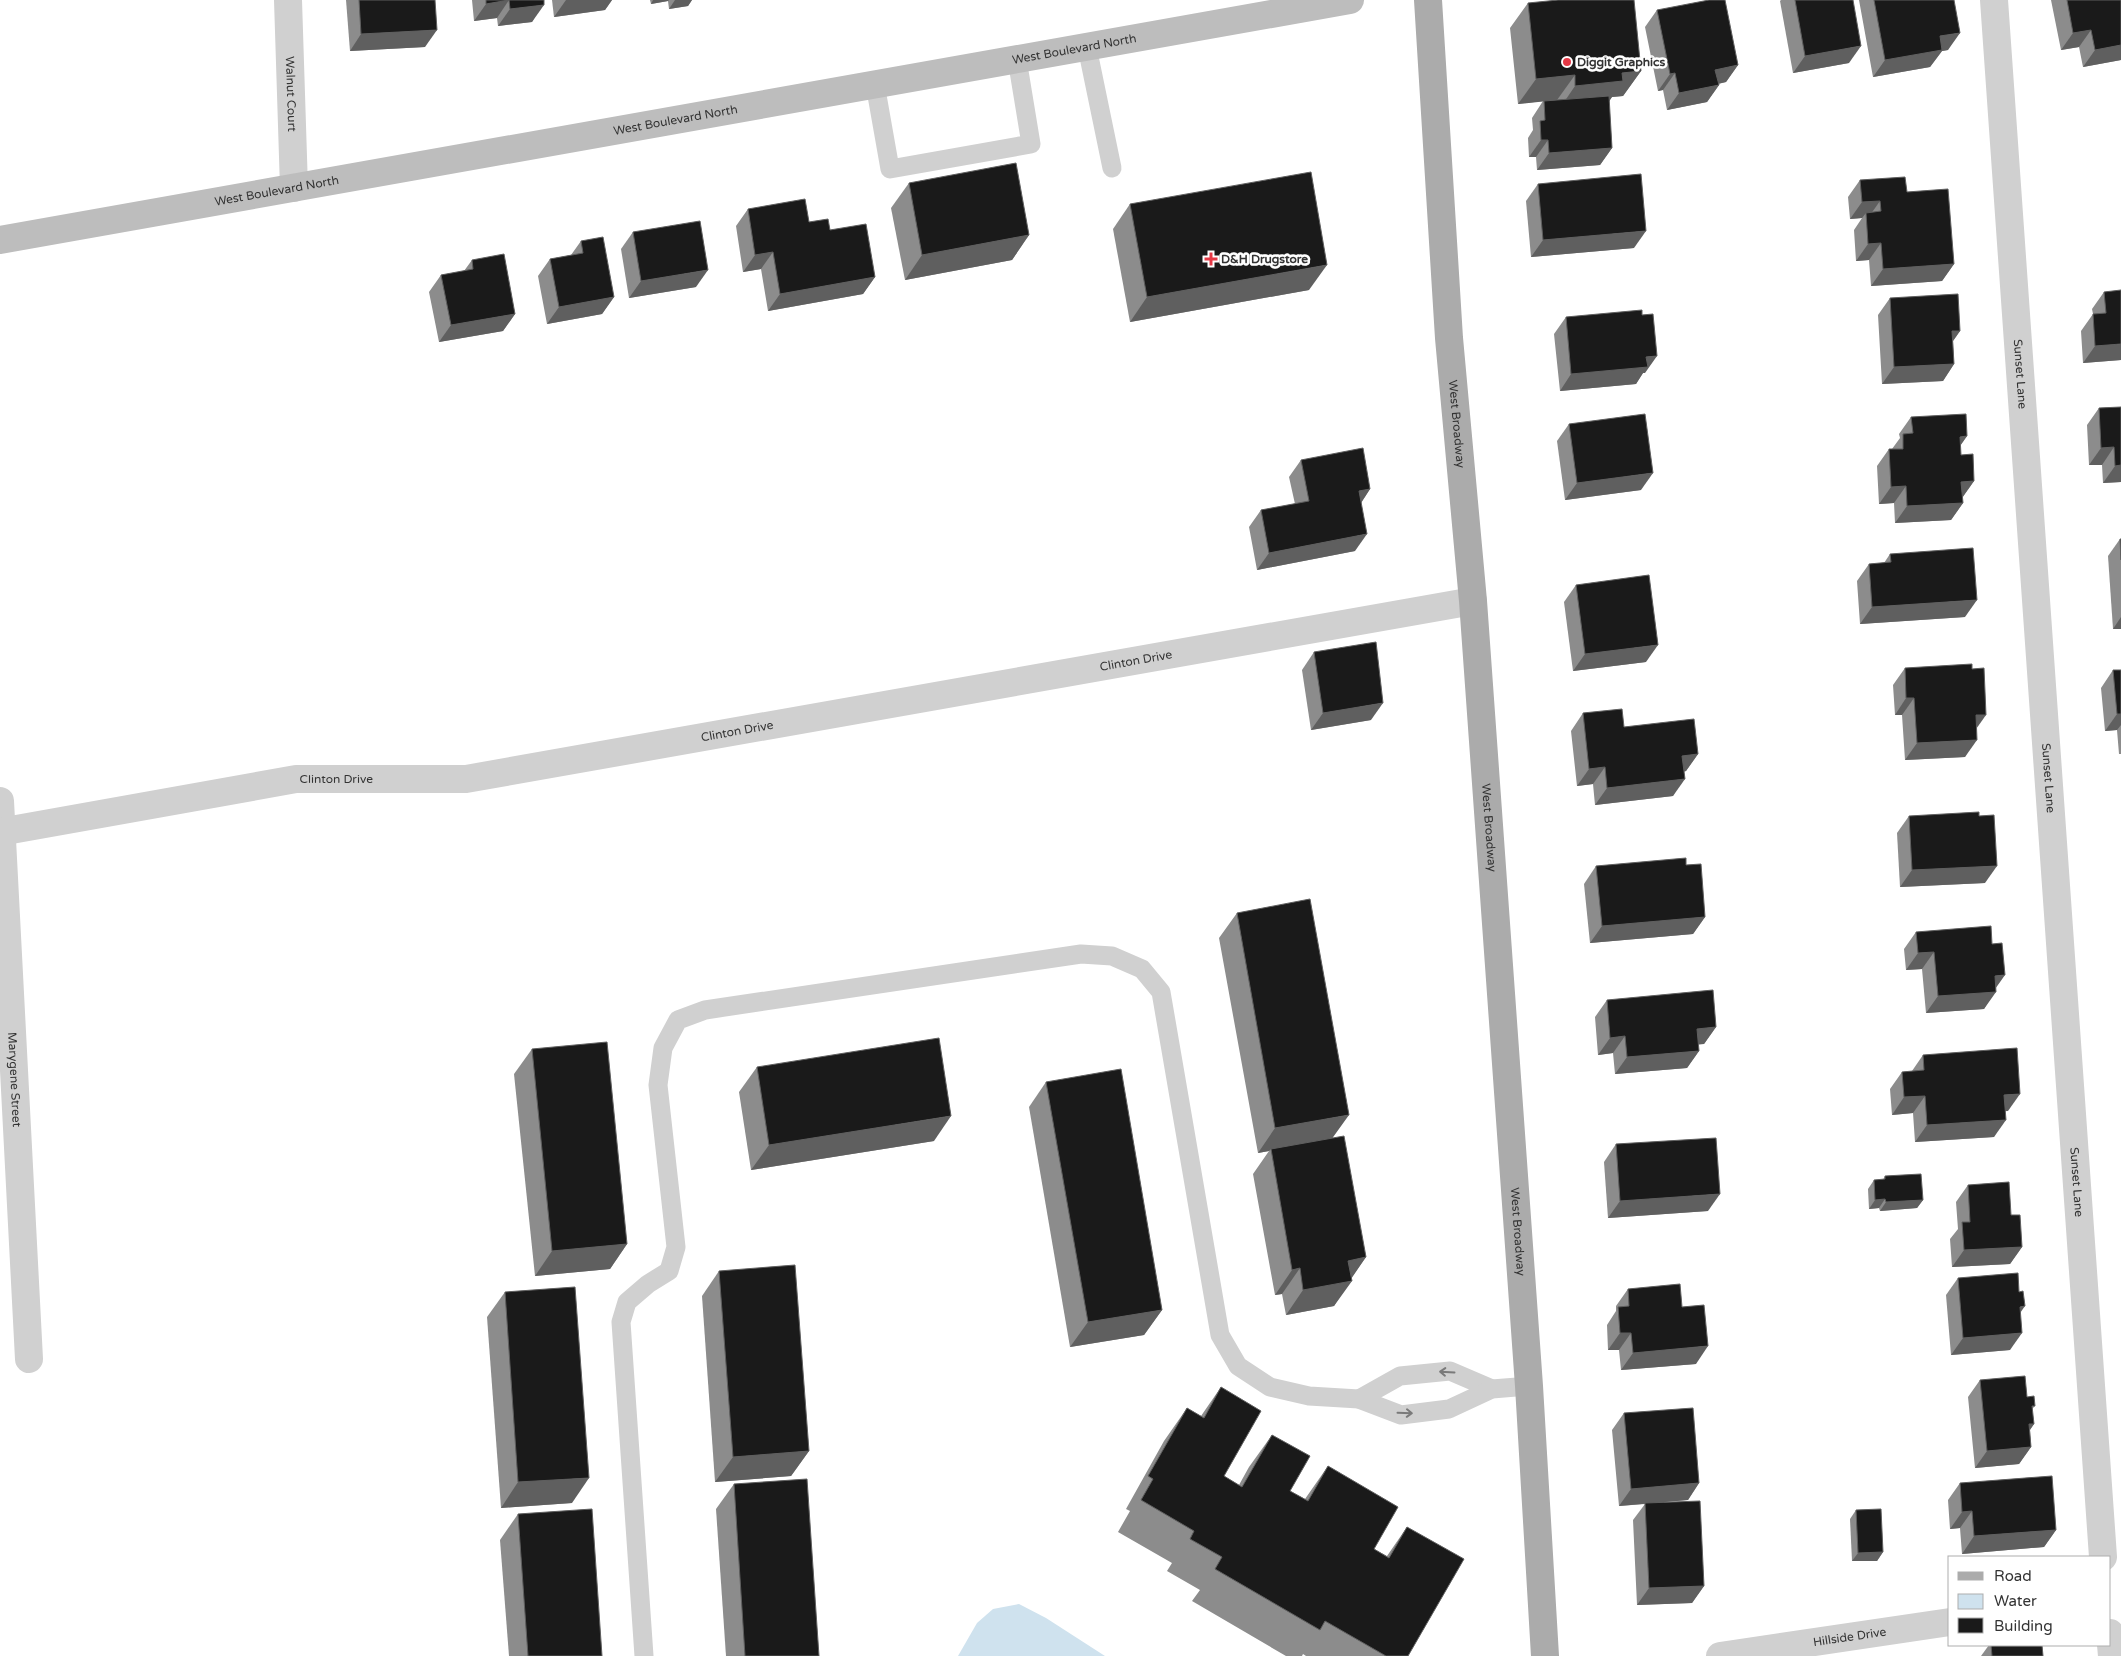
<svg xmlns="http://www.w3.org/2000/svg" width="2121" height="1656" viewBox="0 0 2121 1656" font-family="'Varela Round',sans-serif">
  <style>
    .water { fill: #cfe2ee }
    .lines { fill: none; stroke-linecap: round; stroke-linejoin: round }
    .service { stroke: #d0d0d0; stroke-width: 19 }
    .minor { stroke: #d0d0d0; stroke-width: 28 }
    .secondary { stroke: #bdbdbd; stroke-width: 28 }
    .primary { stroke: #ababab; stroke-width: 28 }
    .wall { fill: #8c8c8c }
    .shaded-wall { fill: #5f5f5f }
    .building { fill: #1a1a1a; stroke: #5f5f5f }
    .oneway { stroke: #7a7a7a }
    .poi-dot { fill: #e63946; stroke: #fff; stroke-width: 2 }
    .labels { text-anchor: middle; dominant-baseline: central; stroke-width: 5; stroke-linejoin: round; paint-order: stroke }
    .street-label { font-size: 12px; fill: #333; stroke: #fff }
    .poi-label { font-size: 12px; font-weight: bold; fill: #333; stroke: #fff; text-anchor: start }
  </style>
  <rect width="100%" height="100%" fill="#fff"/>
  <polygon class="water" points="1019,1604 1046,1618 1105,1656 958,1656 977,1623 993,1609"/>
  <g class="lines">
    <g class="service">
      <polyline points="1087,47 1112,168"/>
      <polyline points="875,84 890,169 1031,144 1017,59"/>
      <polyline points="1359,1399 1400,1376 1450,1371 1492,1389"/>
      <polyline points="644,1656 621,1322 627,1302 648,1284 669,1271 676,1247 658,1085 663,1048 678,1020 705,1010 1081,954 1112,956 1142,969 1161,992 1220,1335 1238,1366 1270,1387 1309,1396 1359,1399 1401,1415 1449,1409 1492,1389 1529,1386"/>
    </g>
    <g class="minor">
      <path id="s1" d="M288,0L294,188"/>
      <path id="s2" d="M1994,0L2103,1557"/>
      <path id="s3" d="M0,801L29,1359"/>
      <path id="s4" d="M0,832L296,779H466L1473,601"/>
      <polyline points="2110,1633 2112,1656"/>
      <path id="s5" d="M1720,1656L1950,1622"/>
    </g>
    <path class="secondary" id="s6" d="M0,240L1350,0"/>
    <path class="primary" id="s7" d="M1428,0L1449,338L1473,601L1529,1386L1545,1656"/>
  </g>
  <g class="wall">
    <polygon points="346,0 435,0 425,47 350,51"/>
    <polygon points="472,0 544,0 532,22 498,26 497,18 474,21"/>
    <polygon points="552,0 612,0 605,10 554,17"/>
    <polygon points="650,0 692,0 688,6 669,9 668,1 651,4"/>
    <polygon points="1781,0 1853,0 1849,63 1793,73 1780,1"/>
    <polygon points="1859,0 1954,0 1948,50 1942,51 1930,67 1873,77"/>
    <polygon points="2051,0 2121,0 2121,60 2083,67 2079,47 2061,50"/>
    <polygon points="1528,3 1641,71 1623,96 1612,97 1609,101 1612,148 1600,165 1537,170 1536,157 1529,157 1528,138 1533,130 1532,118 1543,101 1518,104 1510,28"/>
    <polygon points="1657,10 1738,65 1726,82 1718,84 1719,85 1707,102 1667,110 1663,90 1658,91 1645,27"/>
    <polygon points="1860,180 1907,192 1954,264 1942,281 1871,286 1869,260 1856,261 1854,230 1862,218 1850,219 1848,197"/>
    <polygon points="909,183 1029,235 1012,260 905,280 891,208"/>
    <polygon points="1538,184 1634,248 1531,257 1526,201"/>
    <polygon points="1130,204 1309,290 1130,322 1113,229"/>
    <polygon points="748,209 809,222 830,230 875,277 863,294 768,311 761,269 743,272 736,226"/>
    <polygon points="633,232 696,287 629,298 621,249"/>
    <polygon points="581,241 614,297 602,314 547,324 538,276 550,259 571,255"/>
    <polygon points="472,260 515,314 503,331 439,342 429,292 441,275 464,271"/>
    <polygon points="2104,292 2121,360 2083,363 2081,331 2093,314 2092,309"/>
    <polygon points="1890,298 1960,331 1953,341 1954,364 1943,381 1882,384 1878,315"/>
    <polygon points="1642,315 1645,373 1643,373 1636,384 1560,391 1554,334 1566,317"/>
    <polygon points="2121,407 2121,482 2103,483 2102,465 2089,465 2087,425 2099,408"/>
    <polygon points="1911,417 1967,436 1960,446 1961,455 1974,481 1962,498 1963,503 1951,520 1895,523 1894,503 1879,504 1877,466 1889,449 1892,449 1900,438 1899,434"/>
    <polygon points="1569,424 1641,490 1565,500 1557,441"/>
    <polygon points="1301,460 1370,489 1361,503 1355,551 1257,570 1249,527 1261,510 1295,504 1289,477"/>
    <polygon points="2120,539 2121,539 2121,629 2113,629 2108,556"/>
    <polygon points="1890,554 1965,617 1860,624 1857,581 1869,564 1884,563"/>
    <polygon points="1576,585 1646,662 1573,671 1564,602"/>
    <polygon points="1314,652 1371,720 1311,730 1302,670"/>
    <polygon points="1905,668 1977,728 1965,757 1905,760 1902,715 1895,715 1893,685"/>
    <polygon points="2113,670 2121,670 2121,754 2119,754 2117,730 2105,731 2101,688"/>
    <polygon points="1583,713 1698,754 1686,771 1684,772 1673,796 1595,805 1593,784 1577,786 1571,731"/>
    <polygon points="1909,816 1979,816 1985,883 1900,887 1897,833"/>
    <polygon points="1686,865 1705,917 1693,934 1590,943 1584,884 1596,866"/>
    <polygon points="1237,913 1333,1138 1366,1257 1351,1278 1334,1306 1286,1315 1282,1294 1275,1295 1253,1174 1269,1151 1258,1153 1219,938"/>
    <polygon points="1916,932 1996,988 1984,1009 1926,1013 1922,969 1906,970 1904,949"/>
    <polygon points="1607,1000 1716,1027 1704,1044 1698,1044 1699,1051 1687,1068 1615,1074 1613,1053 1598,1055 1595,1017"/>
    <polygon points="532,1049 627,1244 610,1269 535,1276 514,1074"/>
    <polygon points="1923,1055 2008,1111 2005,1111 1994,1137 1915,1142 1913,1113 1892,1115 1890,1089 1902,1072 1912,1071"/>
    <polygon points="757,1067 934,1141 751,1170 739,1092"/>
    <polygon points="1046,1082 1162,1310 1144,1335 1070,1347 1029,1107"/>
    <polygon points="1616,1144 1708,1211 1608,1218 1604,1162"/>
    <polygon points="1885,1176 1923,1200 1917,1208 1880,1211 1879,1208 1869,1209 1868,1189 1874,1180 1883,1180"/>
    <polygon points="1968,1185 2011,1215 2022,1247 2010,1264 1952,1267 1950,1239 1958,1229 1956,1202"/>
    <polygon points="719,1271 809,1451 791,1476 715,1482 702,1296"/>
    <polygon points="1958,1278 2019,1292 2020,1312 2010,1350 1951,1355 1946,1295"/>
    <polygon points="1628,1289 1682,1307 1696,1364 1621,1370 1619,1350 1608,1350 1607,1325 1616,1311 1616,1306"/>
    <polygon points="505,1292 572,1503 501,1508 487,1317"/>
    <polygon points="1980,1380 2027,1397 2035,1406 2032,1409 2034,1424 2030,1430 2031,1447 2019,1464 1975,1468 1968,1397"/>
    <polygon points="1221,1387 1224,1476 1239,1485 1249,1467 1272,1435 1290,1491 1305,1499 1328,1466 1374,1549 1387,1556 1407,1527 1408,1656 1306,1656 1303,1654 1302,1656 1286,1656 1192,1601 1200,1590 1167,1571 1172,1563 1118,1532 1130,1511 1126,1509 1164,1441 1187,1408 1201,1416"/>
    <polygon points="1624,1413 1699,1483 1688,1500 1664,1502 1704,1586 1692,1603 1637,1605 1633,1520 1645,1504 1619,1506 1612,1430"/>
    <polygon points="1960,1483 2056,1530 2044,1547 1962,1554 1960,1528 1950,1529 1948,1500"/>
    <polygon points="734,1484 819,1656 726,1656 716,1509"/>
    <polygon points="1856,1510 1883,1552 1877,1561 1852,1561 1850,1519"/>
    <polygon points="518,1514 602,1656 509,1656 500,1540"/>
    <polygon points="1989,1645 2042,1645 2043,1656 1981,1656"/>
  </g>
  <g class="shaded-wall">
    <polygon points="509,0 497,18 474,21 486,4"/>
    <polygon points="566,0 612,0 605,10 554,17"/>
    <polygon points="653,0 669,0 668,1 651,4"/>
    <polygon points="675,0 692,0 688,6 669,9"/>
    <polygon points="544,5 532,22 498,26 510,9"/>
    <polygon points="437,30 425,47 350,51 361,34"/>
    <polygon points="2091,30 2079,47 2061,50 2073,33"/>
    <polygon points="1960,33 1948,50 1942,51 1930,67 1873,77 1885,60 1940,36"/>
    <polygon points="2121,45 2121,60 2083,67 2095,50"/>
    <polygon points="1861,46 1849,63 1793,73 1805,56"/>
    <polygon points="1738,65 1726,82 1704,87 1715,70"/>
    <polygon points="1641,71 1623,96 1612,97 1606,106 1558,111 1575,86 1622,73"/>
    <polygon points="1675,73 1663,90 1658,91 1670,74"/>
    <polygon points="1575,75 1557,100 1518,104 1536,79"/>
    <polygon points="1719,85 1707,102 1667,110 1679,93"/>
    <polygon points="1541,140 1548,140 1536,157 1529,157"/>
    <polygon points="1612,148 1600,165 1537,170 1549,153"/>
    <polygon points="1880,201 1868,218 1866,213 1862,218 1850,219 1862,202"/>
    <polygon points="1646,231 1634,248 1531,257 1543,240"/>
    <polygon points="1029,235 1012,260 905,280 922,255"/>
    <polygon points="1881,243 1869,260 1856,261 1868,244"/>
    <polygon points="773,252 761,269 743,272 755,255"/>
    <polygon points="1954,264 1942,281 1871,286 1883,269"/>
    <polygon points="1327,265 1309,290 1130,322 1147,297"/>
    <polygon points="708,270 696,287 629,298 641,281"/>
    <polygon points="875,277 863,294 768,311 780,294"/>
    <polygon points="614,297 602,314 547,324 559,307"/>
    <polygon points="515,314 503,331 439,342 451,325"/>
    <polygon points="1952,331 1960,331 1948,348"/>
    <polygon points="2121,344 2121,360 2083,363 2095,346"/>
    <polygon points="1657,356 1645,373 1643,373 1636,384 1560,391 1571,374 1646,357"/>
    <polygon points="1954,364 1943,381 1882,384 1894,367"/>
    <polygon points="1967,436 1955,453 1960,437"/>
    <polygon points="2114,447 2102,465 2089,465 2101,448"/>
    <polygon points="2121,465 2121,482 2103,483 2115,466"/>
    <polygon points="1653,473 1641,490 1565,500 1577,483"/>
    <polygon points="1974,481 1962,498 1961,482"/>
    <polygon points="1906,486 1894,503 1879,504 1891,487"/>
    <polygon points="1370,489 1359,506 1359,491"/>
    <polygon points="1963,503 1951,520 1895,523 1907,506"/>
    <polygon points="1367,534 1355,551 1257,570 1269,553"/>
    <polygon points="1977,600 1965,617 1860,624 1872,607"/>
    <polygon points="2121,617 2121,629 2113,629"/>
    <polygon points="1658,645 1646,662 1573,671 1585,654"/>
    <polygon points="1906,698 1914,698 1902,715 1895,715"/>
    <polygon points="1383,703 1371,720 1311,730 1323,713"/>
    <polygon points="2117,714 2121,714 2121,725 2117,730 2105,731"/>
    <polygon points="1976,715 1986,715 1974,732"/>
    <polygon points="1977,740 1965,757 1905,760 1917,743"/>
    <polygon points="1698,754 1686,771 1671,773 1682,756"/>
    <polygon points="1605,767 1593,784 1577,786 1589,769"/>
    <polygon points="1685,779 1673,796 1595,805 1607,788"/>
    <polygon points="1997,866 1985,883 1900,887 1912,870"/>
    <polygon points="1705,917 1693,934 1590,943 1602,926"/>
    <polygon points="1934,952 1922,969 1906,970 1918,953"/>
    <polygon points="2005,975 1993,992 1996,992 1984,1009 1926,1013 1938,996 1995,976"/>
    <polygon points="1716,1027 1704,1044 1685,1046 1697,1029"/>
    <polygon points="1625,1036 1613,1053 1598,1055 1610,1038"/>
    <polygon points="1699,1051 1687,1068 1615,1074 1627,1057"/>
    <polygon points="2020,1094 2008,1111 1992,1112 2004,1095"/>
    <polygon points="1925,1096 1913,1113 1892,1115 1904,1097"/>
    <polygon points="1349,1115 1331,1140 1271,1149 1269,1151 1258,1153 1275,1128"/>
    <polygon points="951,1116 934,1141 751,1170 769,1145"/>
    <polygon points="2006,1120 1994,1137 1915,1142 1927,1125"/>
    <polygon points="1720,1194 1708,1211 1608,1218 1620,1201"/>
    <polygon points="1885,1199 1879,1208 1869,1209 1875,1200"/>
    <polygon points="1923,1200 1917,1208 1880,1211 1886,1202"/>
    <polygon points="627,1244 610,1269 535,1276 552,1251"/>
    <polygon points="2022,1247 2010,1264 1952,1267 1964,1250"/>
    <polygon points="1366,1257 1349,1282 1352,1281 1334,1306 1286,1315 1303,1290 1348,1261"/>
    <polygon points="1300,1268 1282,1294 1275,1295 1292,1270"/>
    <polygon points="2025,1306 2013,1323 2020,1307"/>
    <polygon points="1162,1310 1144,1335 1070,1347 1088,1322"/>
    <polygon points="1620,1333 1631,1333 1619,1350 1608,1350"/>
    <polygon points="2022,1333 2010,1350 1951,1355 1963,1338"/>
    <polygon points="1708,1346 1696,1364 1621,1370 1633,1353"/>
    <polygon points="2029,1424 2034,1424 2022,1441"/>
    <polygon points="2031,1447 2019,1464 1975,1468 1987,1451"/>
    <polygon points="809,1451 791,1476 715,1482 733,1457"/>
    <polygon points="589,1478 572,1503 501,1508 518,1482"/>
    <polygon points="1699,1483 1688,1500 1619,1506 1631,1489"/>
    <polygon points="1972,1511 1960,1528 1950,1529 1962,1512"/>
    <polygon points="2056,1530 2044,1547 1962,1554 1974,1536"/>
    <polygon points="1883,1552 1877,1561 1852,1561 1858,1553"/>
    <polygon points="1704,1586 1692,1603 1637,1605 1649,1588"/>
  </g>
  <g class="building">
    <polygon points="359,0 435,0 437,30 361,34"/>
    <polygon points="486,0 544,0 544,5 510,9 509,0 486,4"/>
    <polygon points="1558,0 1634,0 1641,71 1622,73 1623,81 1575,86 1575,75 1536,79 1528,3"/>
    <polygon points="1709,0 1725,0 1738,65 1715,70 1719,85 1679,93 1675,73 1670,74 1657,10"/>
    <polygon points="1795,0 1853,0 1861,46 1805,56"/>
    <polygon points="1874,0 1954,0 1960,33 1940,36 1942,50 1885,60"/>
    <polygon points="2067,0 2121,0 2121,45 2095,50 2091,30 2073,33"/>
    <polygon points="1609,96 1612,148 1549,153 1548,140 1541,140 1540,121 1545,120 1544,101"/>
    <polygon points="1016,163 1029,235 922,255 909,183"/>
    <polygon points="1311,172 1327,265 1147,297 1130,204"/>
    <polygon points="1641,174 1646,231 1543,240 1538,184"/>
    <polygon points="1905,177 1907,192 1948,189 1954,264 1883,269 1881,243 1868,244 1866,213 1881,211 1880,201 1862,202 1860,180"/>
    <polygon points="805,199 809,222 828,219 830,230 866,224 875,277 780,294 773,252 755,255 748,209"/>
    <polygon points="700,221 708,270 641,281 633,232"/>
    <polygon points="603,237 614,297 559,307 550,259 583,253 581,241"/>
    <polygon points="504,254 515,314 451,325 441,275 473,269 472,260"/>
    <polygon points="2121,290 2121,344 2095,346 2093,314 2106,313 2104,292"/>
    <polygon points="1958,294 1960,331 1952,331 1954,364 1894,367 1890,298"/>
    <polygon points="1642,310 1642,315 1653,314 1657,356 1646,357 1648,367 1571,374 1566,317"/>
    <polygon points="2121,407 2121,465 2115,466 2114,447 2101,448 2099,408"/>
    <polygon points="1645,414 1653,473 1577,483 1569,424"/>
    <polygon points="1966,414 1967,436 1960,437 1961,455 1973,454 1974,481 1961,482 1963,503 1907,506 1906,486 1891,487 1889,449 1903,449 1903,434 1913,433 1911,417"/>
    <polygon points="1363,448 1370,489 1359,491 1367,534 1269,553 1261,510 1309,501 1301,460"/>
    <polygon points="2120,539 2121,539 2121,560"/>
    <polygon points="1973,548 1977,600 1872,607 1869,564 1891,562 1890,554"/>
    <polygon points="1649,575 1658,645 1585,654 1576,585"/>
    <polygon points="1376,642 1383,703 1323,713 1314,652"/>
    <polygon points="1972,664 1972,669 1984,668 1986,715 1976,715 1977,740 1917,743 1914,698 1906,698 1905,668"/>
    <polygon points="2113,670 2121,670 2121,714 2117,714"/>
    <polygon points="1622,709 1624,727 1694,719 1698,754 1682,756 1685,779 1607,788 1605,767 1589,769 1583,713"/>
    <polygon points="1979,812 1979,816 1994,815 1997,866 1912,870 1909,816"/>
    <polygon points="1686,858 1686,865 1701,864 1705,917 1602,926 1596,866"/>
    <polygon points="1310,899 1349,1115 1275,1128 1237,913"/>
    <polygon points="1991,926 1992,944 2002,943 2005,975 1995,976 1996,992 1938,996 1934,952 1918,953 1916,932"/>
    <polygon points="1713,990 1716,1027 1697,1029 1699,1051 1627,1057 1625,1036 1610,1038 1607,1000"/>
    <polygon points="939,1038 951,1116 769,1145 757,1067"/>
    <polygon points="607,1042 627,1244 552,1251 532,1049"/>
    <polygon points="2017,1048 2020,1094 2004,1095 2006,1120 1927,1125 1925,1096 1904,1097 1902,1072 1924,1070 1923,1055"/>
    <polygon points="1121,1069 1162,1310 1088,1322 1046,1082"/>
    <polygon points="1344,1136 1366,1257 1348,1261 1352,1281 1303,1290 1300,1268 1292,1270 1271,1149"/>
    <polygon points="1716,1138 1720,1194 1620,1201 1616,1144"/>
    <polygon points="1921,1174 1923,1200 1886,1202 1885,1199 1875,1200 1874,1180 1885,1179 1885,1176"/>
    <polygon points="2009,1182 2011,1215 2020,1215 2022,1247 1964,1250 1962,1222 1970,1222 1968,1185"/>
    <polygon points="795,1265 809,1451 733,1457 719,1271"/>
    <polygon points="2018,1273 2019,1292 2023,1291 2025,1306 2020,1307 2022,1333 1963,1338 1958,1278"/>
    <polygon points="1680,1284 1682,1307 1704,1305 1708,1346 1633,1353 1631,1333 1620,1333 1618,1307 1629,1306 1628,1289"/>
    <polygon points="575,1287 589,1478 518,1482 505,1292"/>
    <polygon points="2025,1376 2027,1397 2034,1396 2035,1406 2032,1406 2034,1424 2029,1424 2031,1447 1987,1451 1980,1380"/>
    <polygon points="1221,1387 1261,1411 1224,1476 1242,1487 1272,1435 1310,1456 1290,1491 1308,1501 1328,1466 1398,1507 1374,1549 1389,1558 1407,1527 1464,1559 1408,1656 1386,1656 1325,1621 1320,1630 1215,1569 1222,1557 1190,1539 1194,1531 1141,1500 1153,1479 1148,1476 1187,1408 1204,1418"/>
    <polygon points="1693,1408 1699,1483 1631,1489 1624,1413"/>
    <polygon points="2052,1476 2056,1530 1974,1536 1972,1511 1962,1512 1960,1483"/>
    <polygon points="807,1479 819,1656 745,1656 734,1484"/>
    <polygon points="1700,1501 1704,1586 1649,1588 1645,1503"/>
    <polygon points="592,1509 602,1656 528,1656 518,1514"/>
    <polygon points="1881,1509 1883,1552 1858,1553 1856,1510"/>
    <polygon points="1991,1645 2042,1645 2043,1656 1992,1656"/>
  </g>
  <defs><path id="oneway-shaft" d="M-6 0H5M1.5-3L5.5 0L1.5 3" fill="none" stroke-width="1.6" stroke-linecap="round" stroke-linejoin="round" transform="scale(1.25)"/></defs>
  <g class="oneway">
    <use href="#oneway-shaft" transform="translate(1447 1372) rotate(-177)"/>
    <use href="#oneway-shaft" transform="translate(1405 1413) rotate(2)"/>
  </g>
  <g class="poi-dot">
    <circle cx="1567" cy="62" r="5"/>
    <path d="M1208.5 251.5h5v5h5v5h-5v5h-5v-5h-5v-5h5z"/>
  </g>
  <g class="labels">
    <g class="street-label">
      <text stroke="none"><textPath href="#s6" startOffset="1091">West Boulevard North</textPath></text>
      <text stroke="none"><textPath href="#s1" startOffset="94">Walnut Court</textPath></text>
      <text stroke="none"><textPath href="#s6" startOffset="686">West Boulevard North</textPath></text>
      <text stroke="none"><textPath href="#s6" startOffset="281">West Boulevard North</textPath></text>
      <text stroke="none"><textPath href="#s2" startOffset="375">Sunset Lane</textPath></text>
      <text stroke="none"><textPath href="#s7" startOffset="425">West Broadway</textPath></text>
      <text stroke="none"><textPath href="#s4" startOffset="1151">Clinton Drive</textPath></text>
      <text stroke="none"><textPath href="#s4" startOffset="746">Clinton Drive</textPath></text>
      <text stroke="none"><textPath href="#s4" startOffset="341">Clinton Drive</textPath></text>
      <text stroke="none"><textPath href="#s2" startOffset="780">Sunset Lane</textPath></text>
      <text stroke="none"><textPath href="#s7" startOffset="830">West Broadway</textPath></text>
      <text stroke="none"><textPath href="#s3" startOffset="279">Marygene Street</textPath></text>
      <text stroke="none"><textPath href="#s2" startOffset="1185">Sunset Lane</textPath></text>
      <text stroke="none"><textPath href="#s7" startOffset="1235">West Broadway</textPath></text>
      <text stroke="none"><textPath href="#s5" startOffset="131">Hillside Drive</textPath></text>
    </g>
    <g class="poi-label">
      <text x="1577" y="62">Diggit Graphics</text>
      <text x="1221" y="259">D&amp;H Drugstore</text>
    </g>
  </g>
  <rect x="1948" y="1556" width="162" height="90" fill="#ffffff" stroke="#adadad"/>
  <rect x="1958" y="1572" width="25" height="8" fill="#ababab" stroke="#adadad"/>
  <text x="1994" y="1581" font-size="15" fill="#333333">Road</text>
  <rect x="1958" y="1594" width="25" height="15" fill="#cfe2ee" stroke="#adadad"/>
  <text x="1994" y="1606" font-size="15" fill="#333333">Water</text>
  <rect x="1958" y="1618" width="25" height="15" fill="#1a1a1a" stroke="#adadad"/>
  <text x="1994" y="1631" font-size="15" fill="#333333">Building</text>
</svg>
